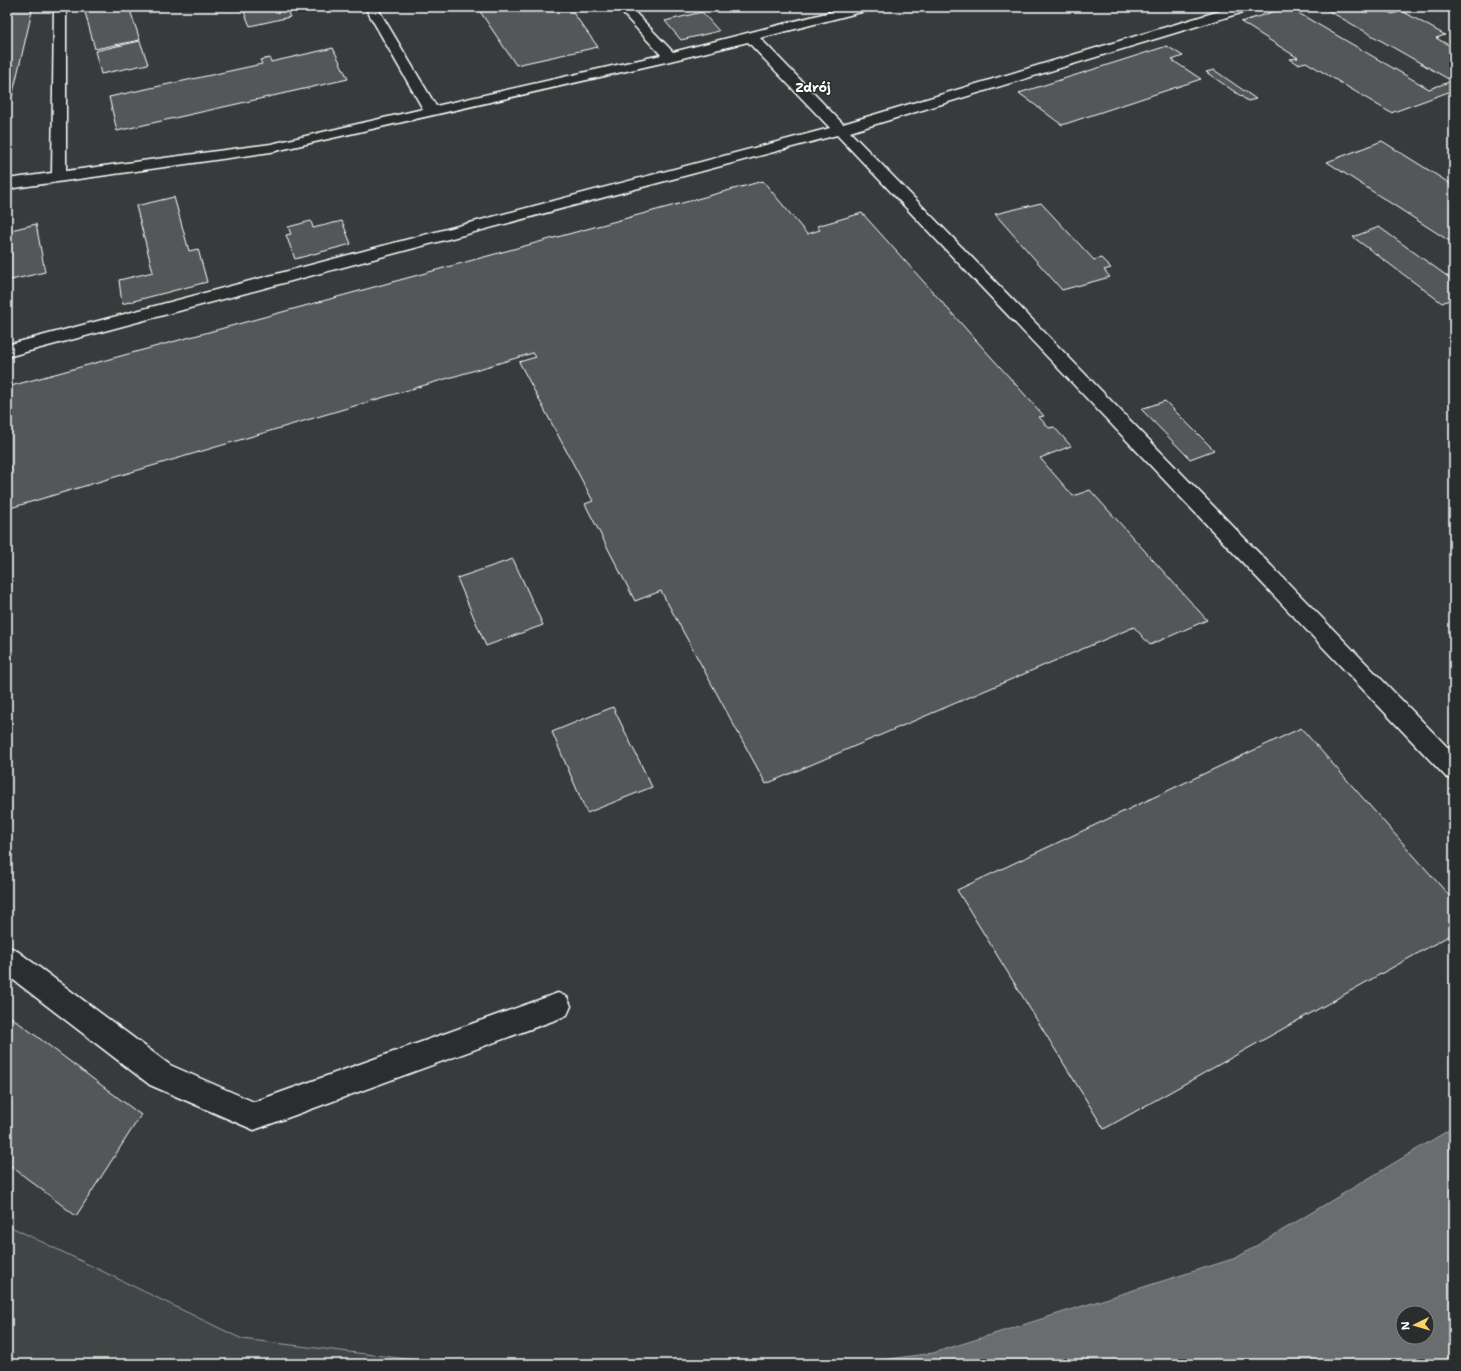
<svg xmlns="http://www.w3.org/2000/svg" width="1461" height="1371" viewBox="0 0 1461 1371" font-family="'Shantell Sans',sans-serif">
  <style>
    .built { fill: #373a3b }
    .green { fill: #414445; stroke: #a0a2a2 }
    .water { fill: #6a6c6d; stroke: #a6a7a7; fill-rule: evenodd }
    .building { fill: #555758; stroke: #fff }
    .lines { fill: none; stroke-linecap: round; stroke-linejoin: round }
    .minor-casing { stroke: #fff; stroke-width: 3 }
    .minor { fill: #2a2d2e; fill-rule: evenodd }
    .labels { text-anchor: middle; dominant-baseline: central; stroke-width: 3; stroke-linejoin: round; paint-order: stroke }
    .far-district-label { font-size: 13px; font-weight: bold; fill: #fff; stroke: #2a2d2e }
  </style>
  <rect width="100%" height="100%" fill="#2a2d2e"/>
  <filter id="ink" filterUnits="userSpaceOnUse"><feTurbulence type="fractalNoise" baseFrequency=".025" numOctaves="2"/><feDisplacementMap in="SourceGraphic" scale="8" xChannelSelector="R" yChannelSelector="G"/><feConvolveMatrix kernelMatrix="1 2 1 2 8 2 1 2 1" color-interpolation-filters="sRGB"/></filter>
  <g filter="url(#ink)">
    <polygon class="built" points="7,7 1454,7 1454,1127 1236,1258 933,1353 852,1364 448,1364 242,1339 7,1225"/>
    <polygon class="green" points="7,1225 242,1339 448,1364 7,1364"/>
    <path class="water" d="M1454,1127V1364H853L933,1353L1236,1258ZM1403,1313H1427V1337H1403Z"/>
    <g class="building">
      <polygon points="7,7 33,7 9,110 7,110"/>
      <polygon points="109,7 129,7 140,40 95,49 85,12"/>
      <polygon points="242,7 285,7 290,17 250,26"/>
      <polygon points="477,7 569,7 598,47 516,65"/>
      <polygon points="1288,7 1429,89 1452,81 1322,7 1379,7 1392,14 1402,11 1445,35 1436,38 1454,48 1454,90 1391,113 1306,62 1298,64 1290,59 1298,58 1241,22"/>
      <polygon points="702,12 719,31 681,40 665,21"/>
      <polygon points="140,41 148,64 101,74 95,51"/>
      <polygon points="1167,46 1183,56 1172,60 1201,79 1062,125 1019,93"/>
      <polygon points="333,48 348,79 117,131 109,97 262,64 260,60 270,58 271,62"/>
      <polygon points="1214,70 1256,99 1248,101 1206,72"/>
      <polygon points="1382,141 1454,186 1454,244 1327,162"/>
      <polygon points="763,181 807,234 820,230 817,226 862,213 1044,416 1039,417 1049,428 1054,427 1071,446 1040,458 1073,496 1090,490 1207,620 1150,645 1134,627 766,784 661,591 635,601 585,504 593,501 519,362 536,357 533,353 7,509 7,387"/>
      <polygon points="174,197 189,251 198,249 207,282 122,304 119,280 153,272 136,206"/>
      <polygon points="1041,203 1094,260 1101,258 1111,268 1104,270 1110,277 1062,290 995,214"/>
      <polygon points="311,221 313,228 342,221 351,244 295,259 286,235 291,234 288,227"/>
      <polygon points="36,224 45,272 7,281 7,231"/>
      <polygon points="1379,227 1454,281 1454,298 1442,303 1353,237"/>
      <polygon points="1165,401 1214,450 1190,459 1141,409"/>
      <polygon points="513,559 543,625 486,646 457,578"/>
      <polygon points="613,707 652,787 587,813 552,732"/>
      <polygon points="1301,728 1454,901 1454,933 1104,1129 957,890"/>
      <polygon points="7,1014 141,1115 76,1216 7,1163"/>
    </g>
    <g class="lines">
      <defs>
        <g id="minor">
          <polygon points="54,7 66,7 66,171 271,144 423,109 365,7 377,7 436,106 661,55 617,7 630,7 673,52 850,7 871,7 869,10 760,38 843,124 1233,7 1252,7 1250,10 850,132 1454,754 1454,780 1446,777 837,135 7,357 7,345 830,128 748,42 670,61 271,152 7,189 7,179 52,173"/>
          <polygon points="7,946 16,950 170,1065 254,1102 558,993 567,997 571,1006 567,1015 558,1019 254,1130 150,1085 7,975"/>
        </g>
      </defs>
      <use href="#minor" class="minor-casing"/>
      <use href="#minor" class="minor"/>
    </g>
  </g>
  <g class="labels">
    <g class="far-district-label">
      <text x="813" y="87">Zdrój</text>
    </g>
  </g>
  <rect width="1461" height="1371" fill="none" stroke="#2a2d2e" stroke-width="24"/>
  <rect x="12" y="12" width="1437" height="1347" fill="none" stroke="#fff" stroke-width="1.5" filter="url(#ink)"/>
  <g transform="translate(1415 1325) rotate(265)"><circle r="19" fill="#2a2d2e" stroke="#7f8182"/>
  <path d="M0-3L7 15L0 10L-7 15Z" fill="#ffd166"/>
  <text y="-6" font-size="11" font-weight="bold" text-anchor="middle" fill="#ffffff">N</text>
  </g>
</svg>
